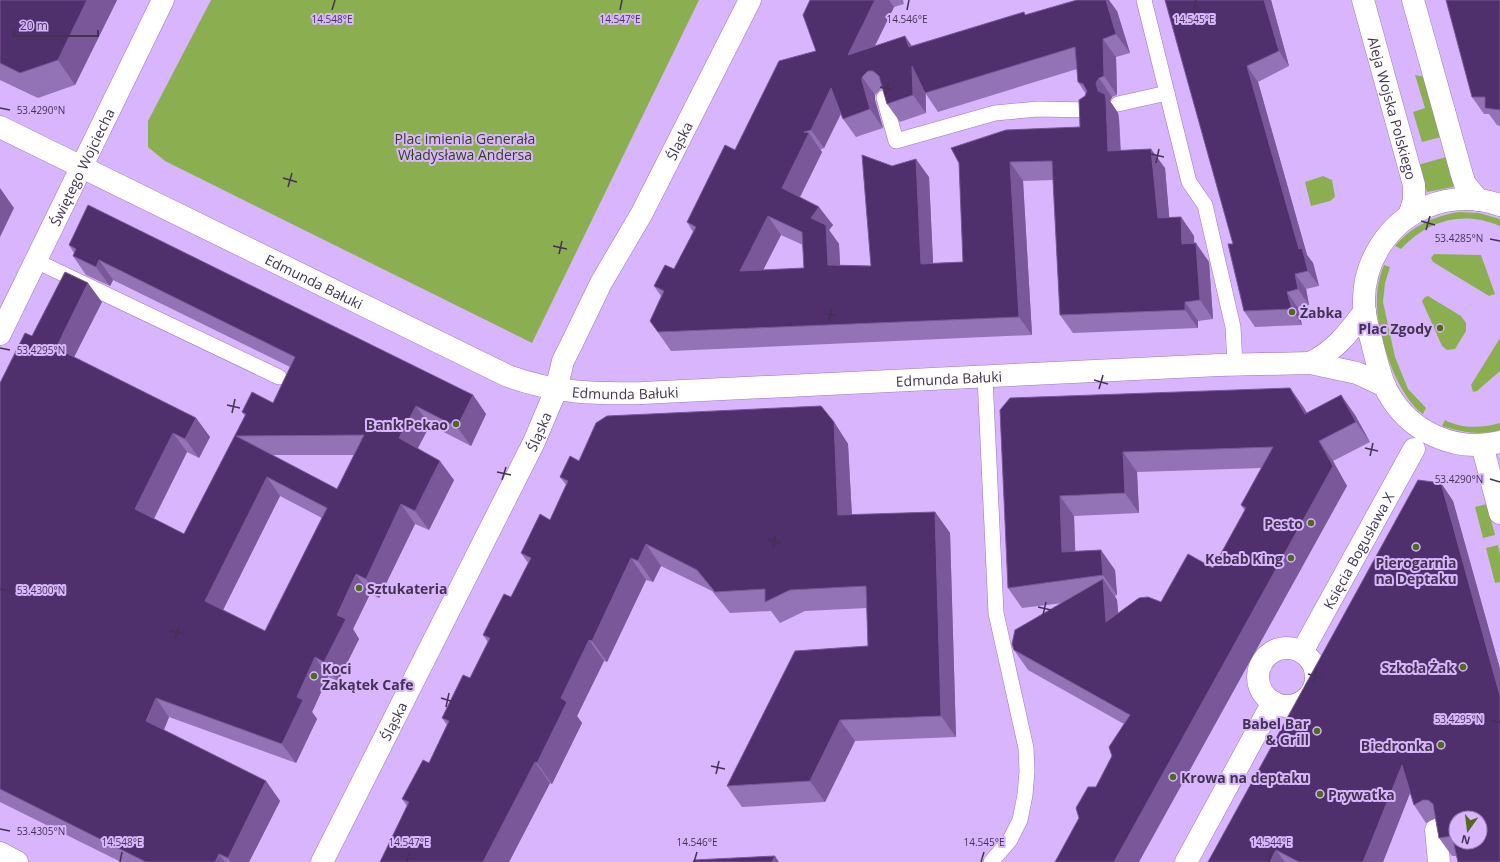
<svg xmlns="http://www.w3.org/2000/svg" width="1500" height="862" viewBox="0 0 1500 862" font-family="'Open Sans',sans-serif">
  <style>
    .green { fill: #8baf50 }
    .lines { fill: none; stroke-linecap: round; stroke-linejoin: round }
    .lane-casing { stroke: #9a77bc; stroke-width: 16 }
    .street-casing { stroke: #9a77bc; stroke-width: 23 }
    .lane { stroke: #fff; stroke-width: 15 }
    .street { stroke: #fff; stroke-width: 22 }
    .wall { fill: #9472b6; fill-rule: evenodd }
    .shaded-wall { fill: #795798 }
    .building { fill: #502f6d; stroke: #795798; fill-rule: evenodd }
    .ticks { fill: none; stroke: #423351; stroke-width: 1.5 }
    .poi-dot { fill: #4f6a1c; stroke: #d9b5fe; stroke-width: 1.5 }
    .labels { text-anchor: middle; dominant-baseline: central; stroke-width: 4; stroke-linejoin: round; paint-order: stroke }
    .street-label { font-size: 14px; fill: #423351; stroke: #d9b5fe }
    .park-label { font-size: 14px; fill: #334219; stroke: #d9b5fe }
    .poi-label { font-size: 14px; font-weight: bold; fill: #423351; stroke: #d9b5fe; text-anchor: end }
    .ticks-label { font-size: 10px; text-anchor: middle; fill: #423351; stroke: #d9b5fe; stroke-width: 4; stroke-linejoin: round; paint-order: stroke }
  </style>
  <rect width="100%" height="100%" fill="#d9b5fe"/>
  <g class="green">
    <polygon points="211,0 699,0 532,343 165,161 148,147 148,121"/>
    <polygon points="1415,75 1425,77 1441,137 1422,142 1413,112 1425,108"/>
    <polygon points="1446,157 1454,183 1453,187 1427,192 1418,165"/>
    <polygon points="1323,176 1332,180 1335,197 1330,201 1311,206 1305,182"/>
    <path d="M1459,212L1479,213L1500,219V226C1463,210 1428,220 1401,249L1395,246C1412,226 1434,216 1459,212Z"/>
    <polygon points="1434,254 1481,255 1495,294 1489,296 1433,262 1431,258"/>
    <path d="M1384,265L1390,267L1385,283L1383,302L1395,357L1408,389L1426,408L1423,414C1396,395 1375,330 1377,297C1377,286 1380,275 1384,265Z"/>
    <polygon points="1428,296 1461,316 1466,323 1466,331 1455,349 1447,350 1442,346 1422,301 1425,297"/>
    <polygon points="1500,338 1500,371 1477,391 1473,392 1471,385"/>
    <path d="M1445,420C1461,429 1484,428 1500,423V430C1481,436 1460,432 1442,426Z"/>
    <polygon points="1487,504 1495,535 1483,538 1475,507"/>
    <polygon points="1498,545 1500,554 1500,582 1495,583 1486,548"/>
  </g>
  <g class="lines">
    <defs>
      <g id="lane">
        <polyline points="1144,0 1189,182 1205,205 1233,327 1235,365"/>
        <polyline points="884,98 896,141 995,113 1038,109 1091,110"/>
        <polyline points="1118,104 1167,93"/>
        <polyline points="36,261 279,377"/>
        <polyline points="985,377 996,613 1026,748 1027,771 1025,795 1020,820 1010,840 991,862"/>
      </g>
      <g id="street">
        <path id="s1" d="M1363,0L1414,185V200L1409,216"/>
        <polyline points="1413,0 1462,175 1465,184 1478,200"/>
        <path id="s2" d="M0,127L508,376C556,393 591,394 642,393L1219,365L1310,363L1357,373L1385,386"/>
        <path d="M1500,205C1476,197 1450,197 1426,207C1388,223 1363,262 1364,303C1364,318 1370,333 1373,347C1377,362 1380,377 1387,391C1409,432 1455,453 1500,442"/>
        <path id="s3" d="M0,334L163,0"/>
        <path d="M1310,363C1335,351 1349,332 1365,311"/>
        <polyline points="1482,445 1500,513"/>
        <circle cx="1287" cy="677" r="29"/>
        <path id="s4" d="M1302,652L1414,449"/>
        <polyline points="1436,830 1439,862"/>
        <polyline points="0,853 17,862"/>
        <path id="s5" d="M322,862L534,442L556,390L563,361L573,341L601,283L642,213L750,0"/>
        <polyline points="1186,862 1273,702"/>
      </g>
    </defs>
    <use href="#lane" class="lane-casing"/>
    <use href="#street" class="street-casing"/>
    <use href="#lane" class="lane"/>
    <use href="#street" class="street"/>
  </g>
  <g class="wall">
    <polygon points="0,0 117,0 75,85 38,98 0,80"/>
    <path d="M810,0H903L904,4L894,7L875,46H912L1026,15L1117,11L1130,53L1116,57L1117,95L1112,97L1110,101L1118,113L1119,119L1121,151L1165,168L1169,217H1181L1194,236V243L1209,262L1213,319L1198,321V328L1073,333L1060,315L1053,180L1023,181L1032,335L671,351L650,321L661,296L654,286L674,269L693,232L687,222L735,150L816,51ZM1077,69L1078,82L1086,94L1080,127L959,163L963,262L933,263L929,177L892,166L871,266L840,265L839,244L829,230L833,225L800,197L822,152L820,150L824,148L841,114L843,119L856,137L883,128L875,100V95L881,89H883L887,104L900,122L926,113V94L938,112ZM781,235L803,245L804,268L763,270Z"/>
    <polygon points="1165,0 1271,0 1289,66 1258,82 1307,255 1313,263 1319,286 1306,289 1309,305 1298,308 1302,325 1255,327 1244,311 1233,244"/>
    <polygon points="1500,0 1500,126 1497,125 1489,114 1484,114 1472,97"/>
    <path d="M69,245L473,395L486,414L471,446L430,425L418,448L454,480L429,530L415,524L379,598L370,594L353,629L359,639L338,681L328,677L312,712L317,719L296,763L169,717L164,730L266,781L280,801L249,862H121L0,802V383L32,336L102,302L74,357L196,418L210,437L199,458L187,452L154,519L184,534L245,416L242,412L273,403L290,367L113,280L110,286L86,275L73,256L74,253ZM272,455H354L337,489ZM280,496L322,518L265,631L223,610Z"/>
    <path d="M1290,388L1304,408L1307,413L1341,395L1355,415L1370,442L1333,461L1347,486L1079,818L1112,756L1124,724L1028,670L1014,650L1063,603L1022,608L1008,588L1000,410ZM1262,468L1241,505L1245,511L1213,568L1161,602L1118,613L1117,600L1115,596L1117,595L1115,570L1075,551L1074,516L1139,513L1137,472Z"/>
    <polygon points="834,422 848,444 852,515 935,512 950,533 956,737 855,741 825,802 742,807 727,786 868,646 867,608 805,611 780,623 771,611 730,613 712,591 661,566 653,582 646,580 607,662 604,661 577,716 582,723 552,784 550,783 509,862 380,862 407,806 402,799 429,763 447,725 442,718 470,678 488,642 483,635 511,597 528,563 521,553 550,520 566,485 560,477 579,461"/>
    <polygon points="1441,483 1453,501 1500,669 1500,862 1456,856 1452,856 1439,838 1436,818 1426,823 1414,805 1410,793 1383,862 1208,862"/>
  </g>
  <g class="shaded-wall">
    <polygon points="87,0 117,0 75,85 58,60"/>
    <polygon points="875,0 889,0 894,7 861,73 848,55"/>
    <polygon points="1106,0 1109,0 1117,11 1130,53 1116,34"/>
    <polygon points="1264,0 1271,0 1289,66 1279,51"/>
    <polygon points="905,36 918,55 909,47"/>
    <polygon points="1103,39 1116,57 1117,95 1104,76"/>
    <polygon points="912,66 925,85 926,113 913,95"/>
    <polygon points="1247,66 1258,82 1307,255 1313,263 1319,286 1308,271 1299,249"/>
    <polygon points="862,77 875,95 875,100 883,128 870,109 862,81"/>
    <polygon points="1099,78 1112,97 1110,101 1118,113 1119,119 1121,170 1108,151 1096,83"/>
    <polygon points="831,88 844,107 824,148 811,130"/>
    <polygon points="809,133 822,152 795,207 782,188"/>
    <polygon points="1151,149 1165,168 1171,237 1158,218"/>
    <polygon points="916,159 929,177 934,282 921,264"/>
    <polygon points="1010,162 1023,181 1032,335 1019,317"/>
    <polygon points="0,188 14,208 0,237"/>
    <polygon points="819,207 833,225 829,230 839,244 841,283 828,265 811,218"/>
    <polygon points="768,216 781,235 753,290 740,271"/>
    <polygon points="1181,217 1194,236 1195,263 1182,244"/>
    <polygon points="1196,243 1209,262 1213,319 1200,300"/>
    <polygon points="99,260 113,280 110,286 96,267"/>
    <polygon points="1295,274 1306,289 1309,305 1298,289"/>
    <polygon points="88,283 102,302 69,367 56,348"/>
    <polygon points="1287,292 1298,308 1302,325 1292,309"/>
    <polygon points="1185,302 1198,321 1198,328 1185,310"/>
    <polygon points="1290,388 1304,408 1319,434 1305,414"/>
    <polygon points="473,395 486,414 471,446 457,427"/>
    <polygon points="1341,395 1355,415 1370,442 1356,422"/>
    <polygon points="416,406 430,425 413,457 399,438"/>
    <polygon points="196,418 210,437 199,458 185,439"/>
    <polygon points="834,422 848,444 853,537 838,515"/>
    <polygon points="173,433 187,452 149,528 135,509"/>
    <polygon points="1319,441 1333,461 1347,486 1139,862 1114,862"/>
    <polygon points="1123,452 1137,472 1139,513 1125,493"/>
    <polygon points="440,461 454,480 429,530 415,511"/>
    <polygon points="267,477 280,496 218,620 205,601"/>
    <polygon points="1441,483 1453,501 1500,669 1500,696"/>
    <polygon points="1060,496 1074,516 1076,572 1062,552"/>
    <polygon points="401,504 415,524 379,598 366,579"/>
    <polygon points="935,512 950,533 956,737 941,716"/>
    <polygon points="646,544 661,566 653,582 638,561"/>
    <polygon points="1101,550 1115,570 1117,595 1103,575"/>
    <polygon points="631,558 646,580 607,662 592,641"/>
    <polygon points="356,574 370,594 353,629 359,639 338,681 324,662 337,615"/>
    <polygon points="1103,579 1117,600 1121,643 1106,622"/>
    <polygon points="589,640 604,661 577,716 582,723 552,784 537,763 561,698"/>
    <polygon points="315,657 328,677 312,712 317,719 296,763 282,744 297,697"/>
    <polygon points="156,698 169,717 159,741 146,721"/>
    <polygon points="840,720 855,741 825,802 810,781"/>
    <polygon points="535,762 550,783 509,862 483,862"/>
    <polygon points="1402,765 1414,783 1383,862 1363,862"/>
    <polygon points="266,781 280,801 249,862 231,862 228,858"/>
    <polygon points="1276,850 1285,862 1270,862"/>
    <polygon points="219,854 225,862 215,862"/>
    <polygon points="775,856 779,862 772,862"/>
  </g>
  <g class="building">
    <polygon points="0,0 87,0 58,60 20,73 0,63"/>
    <path d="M810,0H875L848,55L905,36L909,47L1024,12L1025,15L1077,0H1106L1116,34L1103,39L1104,76L1099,78L1096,83L1098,91L1105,94L1106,100L1108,151L1151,149L1158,218L1181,217L1182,244L1196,243L1200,300L1185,302V310L1060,315L1052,161L1010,162L1019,317L658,332L650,321L664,291L654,286L665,265L674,269L696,227L687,222L725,145L735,150L779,61L816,51L803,15ZM1075,47L1078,82L1083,84L1087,91L1085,96L1079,100L1080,127L1006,130L951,148L959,163L963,262L921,264L916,159L892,166L862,155L871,266L828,265L826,225L811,218L819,207L782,188L809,133L804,132L811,130L831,88L843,119L870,109L862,81V77L868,71H873L879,76L887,104L913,95L912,66L925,93ZM768,216L802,232L804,268L740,271Z"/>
    <polygon points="1165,0 1264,0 1279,51 1247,66 1299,249 1302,248 1308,271 1295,274 1298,289 1287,292 1292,309 1244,311 1228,244 1233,244"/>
    <polygon points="1446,0 1500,0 1500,110 1485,108 1485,97 1472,97"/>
    <path d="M88,205L473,395L457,427L416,406L399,438L440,461L415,511L401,504L366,579L356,574L337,615L346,619L324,662L315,657L297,697L303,700L282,744L156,698L146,721L266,781L228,858L219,854L215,862H146L0,789V383L25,333L32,336L65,272L88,283L56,348L196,418L185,439L173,433L135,509L184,534L246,414L242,412L252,392L273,403L295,357L99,260L96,267L73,256L76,249L69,245ZM364,435L337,489L236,436ZM267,477L327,508L265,631L205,601Z"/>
    <polygon points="1290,388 1305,414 1341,395 1356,422 1319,441 1333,466 1114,862 1055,862 1079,818 1076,808 1088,787 1096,787 1112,756 1109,747 1130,715 1014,650 1012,644 1015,630 1103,579 1106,622 1139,598 1148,597 1161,602 1188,554 1213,568 1246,508 1241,505 1273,447 1123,452 1125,493 1060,496 1062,552 1101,550 1103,575 1008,588 1000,410 1010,398"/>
    <polygon points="821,406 834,422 838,515 935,512 941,716 840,720 810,781 727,786 795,651 868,646 866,586 790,590 765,602 765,589 715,592 697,570 646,544 638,561 631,558 592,641 589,640 561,698 567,702 537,763 535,762 483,862 380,862 409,802 402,799 423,760 429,763 449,721 442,718 463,675 470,678 490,638 483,635 489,623 504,594 511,597 531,558 521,553 540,514 550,520 568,481 560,477 570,456 579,461 596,423 607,416"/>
    <path d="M1418,480L1441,483L1500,696V862H1458L1452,836L1439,838L1433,804L1428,800H1423L1414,805L1402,765L1363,862H1299L1276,850L1270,862H1208ZM1456,818H1480V842H1456Z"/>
    <polygon points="775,856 772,862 693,862 694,860"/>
  </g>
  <path class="ticks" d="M332,10L335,0M620,10L622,0M907,10L909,0M1194,10L1196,0M880,87L894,90M885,95L889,82M0,108L10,110M1151,154L1164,157M1156,163L1159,149M283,178L297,182M288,187L292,173M1421,221L1435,225M1426,230L1430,216M1490,239L1500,241M553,246L567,249M559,254L562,241M824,313L837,316M829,322L832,308M0,348L10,350M1094,380L1108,384M1099,389L1103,375M227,405L240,408M232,413L235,399M1365,448L1378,451M1370,456L1373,443M497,472L511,475M1490,479L1500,482M502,480L506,467M767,539L781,543M773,548L776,534M0,589L10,591M1038,607L1051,610M1043,615L1046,602M170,631L184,634M175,639L179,626M1308,674L1322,678M1313,683L1317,669M441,698L454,702M446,707L449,693M1490,720L1500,722M711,766L725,769M716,774L719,761M0,829L10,831M120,862L122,852M407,862L409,852M694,862L697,852M981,862L984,852M1269,862L1271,852"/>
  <g class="poi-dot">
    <circle cx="1292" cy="312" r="4"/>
    <circle cx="1440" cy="328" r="4"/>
    <circle cx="456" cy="424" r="4"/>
    <circle cx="1311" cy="523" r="4"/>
    <circle cx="1416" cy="547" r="4"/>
    <circle cx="1291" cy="558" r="4"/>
    <circle cx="359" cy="588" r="4"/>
    <circle cx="1463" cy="667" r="4"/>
    <circle cx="314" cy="676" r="4"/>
    <circle cx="1317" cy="731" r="4"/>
    <circle cx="1441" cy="745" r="4"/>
    <circle cx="1173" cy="777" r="4"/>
    <circle cx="1320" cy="794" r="4"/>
  </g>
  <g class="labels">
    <g class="street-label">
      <text stroke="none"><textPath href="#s1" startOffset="112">Aleja Wojska Polskiego</textPath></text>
      <text stroke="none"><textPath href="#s5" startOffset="806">Śląska</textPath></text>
      <text stroke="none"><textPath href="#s3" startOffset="186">Świętego Wojciecha</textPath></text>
      <text stroke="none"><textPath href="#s2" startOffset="350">Edmunda Bałuki</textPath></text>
      <text stroke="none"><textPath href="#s2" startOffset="1009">Edmunda Bałuki</textPath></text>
      <text stroke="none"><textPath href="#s2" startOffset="685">Edmunda Bałuki</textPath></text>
      <text stroke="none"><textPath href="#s5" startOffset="482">Śląska</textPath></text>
      <text stroke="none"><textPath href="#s4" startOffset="116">Księcia Bogusława X</textPath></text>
      <text stroke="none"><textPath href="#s5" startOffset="158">Śląska</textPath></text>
    </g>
    <g class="park-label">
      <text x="465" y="138">Plac imienia Generała<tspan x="465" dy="16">Władysława Andersa</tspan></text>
    </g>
    <g class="poi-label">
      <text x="1300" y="312" text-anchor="start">Żabka</text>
      <text x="1432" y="328">Plac Zgody</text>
      <text x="448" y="424">Bank Pekao</text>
      <text x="1303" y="523">Pesto</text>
      <text x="1283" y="558">Kebab King</text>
      <text x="1416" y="562" text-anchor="middle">Pierogarnia<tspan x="1416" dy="16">na Deptaku</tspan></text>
      <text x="367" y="588" text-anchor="start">Sztukateria</text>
      <text x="1455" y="667">Szkoła Żak</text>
      <text x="322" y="668" text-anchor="start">Koci<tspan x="322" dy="16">Zakątek Cafe</tspan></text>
      <text x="1309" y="723">Babel Bar<tspan x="1309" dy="16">&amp; Grill</tspan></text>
      <text x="1433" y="745">Biedronka</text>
      <text x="1181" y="777" text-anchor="start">Krowa na deptaku</text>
      <text x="1328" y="794" text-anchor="start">Prywatka</text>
    </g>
  </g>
  <g class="ticks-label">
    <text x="332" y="23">14.548°E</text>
    <text x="620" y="23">14.547°E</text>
    <text x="907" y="23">14.546°E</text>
    <text x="1194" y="23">14.545°E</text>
    <text x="41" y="114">53.4290°N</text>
    <text x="1459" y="242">53.4285°N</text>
    <text x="41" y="354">53.4295°N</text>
    <text x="1459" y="483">53.4290°N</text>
    <text x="41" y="594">53.4300°N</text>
    <text x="1459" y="723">53.4295°N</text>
    <text x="41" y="835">53.4305°N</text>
    <text x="122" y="846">14.548°E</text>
    <text x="409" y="846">14.547°E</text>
    <text x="697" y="846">14.546°E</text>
    <text x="984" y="846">14.545°E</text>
    <text x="1271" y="846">14.544°E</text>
  </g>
  <g transform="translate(1468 830) rotate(194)"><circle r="19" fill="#d9b5fe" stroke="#9d81b9"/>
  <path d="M0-3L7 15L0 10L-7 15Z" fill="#4f6a1c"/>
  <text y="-6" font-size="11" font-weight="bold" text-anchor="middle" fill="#423351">N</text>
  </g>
  <path d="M14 30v6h84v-6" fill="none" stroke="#423351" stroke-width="2"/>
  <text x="20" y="30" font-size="12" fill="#423351" stroke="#d9b5fe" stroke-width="3" paint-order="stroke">20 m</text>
</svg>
